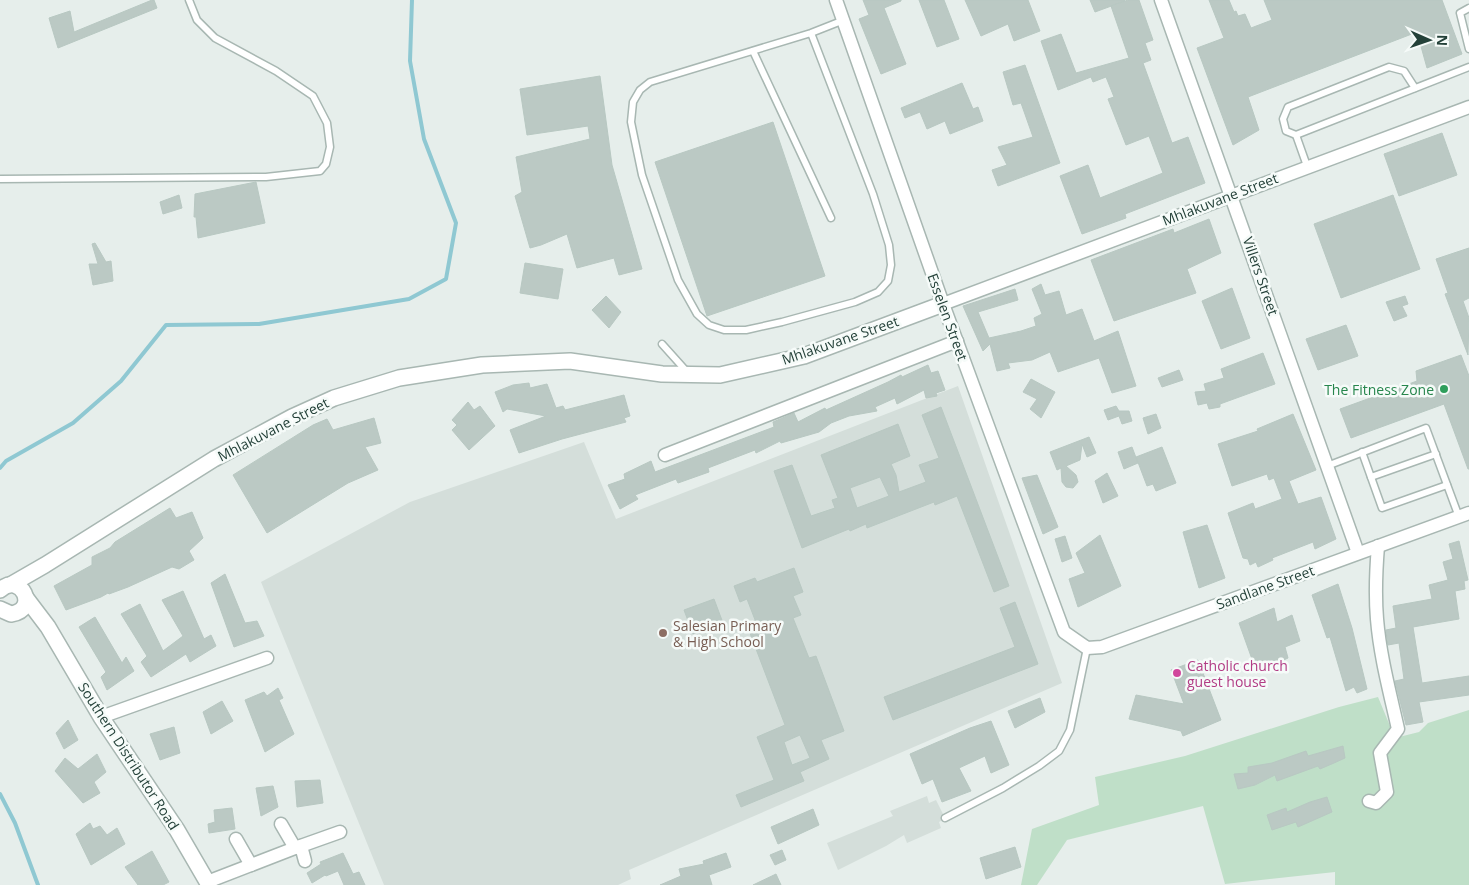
<svg xmlns="http://www.w3.org/2000/svg" width="1469" height="885" viewBox="0 0 1469 885" font-family="'Open Sans',sans-serif">
  <style>
    .built { fill: #d4deda }
    .green { fill: #bfdfc8 }
    .lines { fill: none; stroke-linecap: round; stroke-linejoin: round }
    .stream { stroke: #8fc8d2; stroke-width: 4 }
    .building { fill: #bbc9c4; stroke: #b8c8c2; fill-rule: evenodd }
    .service-casing { stroke: #a8b7b2; stroke-width: 9 }
    .minor-casing { stroke: #a8b7b2; stroke-width: 15 }
    .tertiary-casing { stroke: #a8b7b2; stroke-width: 18 }
    .service { stroke: #fff; stroke-width: 6 }
    .minor { stroke: #fff; stroke-width: 12 }
    .tertiary { stroke: #fff; stroke-width: 15 }
    .leisure-dot { fill: #2e9e5b; stroke: #f6fbf9; stroke-width: 2 }
    .education-dot { fill: #8d6e63; stroke: #f6fbf9; stroke-width: 2 }
    .hotel-dot { fill: #d1479c; stroke: #f6fbf9; stroke-width: 2 }
    .labels { text-anchor: middle; dominant-baseline: central; stroke-width: 5; stroke-linejoin: round; paint-order: stroke }
    .street-label { font-size: 14px; fill: #244139; stroke: #f6fbf9 }
    .leisure-label { font-size: 14px; fill: #27864d; stroke: #f6fbf9; text-anchor: end }
    .education-label { font-size: 14px; fill: #785e54; stroke: #f6fbf9; text-anchor: start }
    .hotel-label { font-size: 14px; fill: #b23c85; stroke: #f6fbf9; text-anchor: start }
  </style>
  <rect width="100%" height="100%" fill="#e6eeeb"/>
  <g class="built">
    <polygon points="958,386 1062,683 629,870 631,879 618,885 384,885 261,582 410,502 584,442 616,519"/>
    <polygon points="927,796 929,803 936,800 945,818 939,822 941,828 907,843 904,835 886,846 838,870 827,843 893,816 890,811"/>
  </g>
  <polygon class="green" points="1378,697 1395,738 1419,732 1428,723 1469,710 1469,885 1335,885 1335,872 1225,884 1203,806 1067,840 1037,885 1021,885 1032,829 1099,805 1095,777 1185,756 1339,707"/>
  <g class="lines">
    <g class="stream">
      <polyline points="0,468 6,461 73,423 121,381 166,325 259,324 409,299 446,279 456,223 424,139 410,61 412,0"/>
      <polyline points="0,794 15,823 38,885"/>
    </g>
  </g>
  <g class="building">
    <polygon points="152,0 154,0 157,8 58,48 49,18 70,11 74,32"/>
    <polygon points="863,0 901,0 901,1 884,8 906,64 881,74 859,19 869,15"/>
    <polygon points="919,0 944,0 959,39 937,47"/>
    <polygon points="965,0 1028,0 1040,31 1014,41 1008,24 981,36"/>
    <polygon points="1090,0 1124,0 1125,1 1095,12"/>
    <polygon points="1128,0 1139,0 1153,40 1145,43 1151,60 1143,63 1172,143 1188,137 1205,183 1125,214 1126,218 1082,234 1060,176 1088,165 1100,198 1163,173 1149,136 1126,145 1108,99 1114,97 1106,77 1093,82 1091,77 1058,90 1041,41 1061,34 1076,73 1129,58 1111,6"/>
    <polygon points="1209,0 1229,0 1234,12 1236,11 1238,16 1245,14 1251,28 1272,20 1264,0 1442,0 1462,54 1427,68 1417,32 1248,97 1259,130 1233,145 1197,48 1224,38"/>
    <polygon points="1025,65 1060,163 998,186 992,170 1007,165 998,147 1033,137 1021,103 1013,105 1003,72"/>
    <polygon points="600,76 612,165 642,269 619,275 614,258 577,268 567,234 541,245 530,248 515,196 522,192 516,157 590,139 588,126 527,135 520,89"/>
    <polygon points="962,83 973,109 978,107 983,121 950,134 945,121 927,129 920,112 905,118 901,108"/>
    <polygon points="773,122 825,276 707,316 655,162"/>
    <polygon points="1442,133 1457,175 1399,196 1384,154"/>
    <polygon points="256,182 265,223 198,238 196,217 194,217 195,194"/>
    <polygon points="179,195 182,208 163,214 160,202"/>
    <polygon points="1393,195 1420,269 1341,298 1314,224"/>
    <polygon points="1209,219 1221,253 1187,269 1196,293 1114,321 1091,260 1173,229 1174,233"/>
    <polygon points="95,243 106,262 111,261 113,281 93,285 89,264 98,264 92,244"/>
    <polygon points="1469,248 1469,298 1463,301 1469,318 1468,355 1445,294 1448,293 1436,259"/>
    <polygon points="525,263 563,269 558,299 520,293"/>
    <polygon points="1041,284 1045,295 1059,291 1066,315 1082,309 1094,341 1118,331 1136,386 1112,393 1099,358 1058,372 1050,352 1032,360 1008,363 1010,368 997,371 990,344 983,351 963,306 1015,289 1018,300 978,312 989,338 1021,331 1036,326 1034,318 1042,314 1032,289"/>
    <polygon points="1232,288 1250,338 1221,349 1202,301"/>
    <polygon points="606,296 621,312 609,328 592,310"/>
    <polygon points="1405,296 1408,304 1402,306 1407,316 1394,321 1386,302"/>
    <polygon points="1346,325 1358,356 1318,370 1306,339"/>
    <polygon points="1263,353 1275,384 1220,404 1220,407 1209,409 1207,403 1198,405 1195,392 1206,391 1204,384 1224,378 1221,369"/>
    <polygon points="1461,355 1469,376 1469,469 1468,469 1444,404 1351,438 1340,409 1417,381 1416,371"/>
    <polygon points="928,365 931,373 938,371 945,390 936,393 937,396 926,398 924,390 897,404 895,398 875,407 877,411 849,416 831,423 819,432 781,443 780,441 756,453 755,450 708,468 709,472 678,483 676,479 635,495 638,499 620,509 608,485 625,479 624,474 651,461 655,472 774,427 773,422 794,413 798,422 825,408 826,410 888,382 901,375 902,377"/>
    <polygon points="1179,370 1183,380 1162,387 1158,378"/>
    <polygon points="1031,379 1055,392 1041,418 1030,409 1037,399 1023,392"/>
    <polygon points="529,383 530,388 547,384 556,408 563,406 565,410 624,395 630,416 624,418 626,422 562,439 519,453 510,430 546,416 507,409 503,412 495,392 513,385"/>
    <polygon points="468,402 474,410 480,406 495,426 469,450 452,430 457,425 452,420"/>
    <polygon points="1116,406 1119,411 1129,411 1132,421 1122,424 1119,416 1108,420 1104,410"/>
    <path d="M941,407L1009,586L994,592L957,496L935,505L934,502L867,528L866,524L850,531L849,529L802,548L774,471L792,465L811,516L835,508L832,500L838,498L821,455L898,424L910,456L891,464L896,475L899,492L926,482L919,465L939,458L922,415ZM880,477L889,496L857,508L850,488Z"/>
    <polygon points="1156,414 1161,428 1148,434 1143,418"/>
    <polygon points="1293,414 1316,470 1289,481 1298,504 1321,497 1336,539 1315,549 1313,542 1272,558 1273,560 1258,567 1256,562 1250,565 1248,559 1243,558 1228,513 1253,503 1255,509 1282,499 1274,478 1269,480 1267,474 1232,486 1218,444 1258,431 1257,429"/>
    <polygon points="374,418 381,443 365,447 378,470 348,483 267,533 233,475 313,425 327,419 333,430"/>
    <polygon points="1089,437 1096,453 1087,457 1082,444 1080,460 1066,466 1076,475 1078,482 1073,488 1066,487 1062,482 1061,468 1057,470 1050,452"/>
    <polygon points="1132,447 1138,463 1124,469 1118,452"/>
    <polygon points="1162,447 1176,483 1156,491 1153,484 1147,486 1136,457"/>
    <polygon points="1107,473 1118,496 1103,503 1095,481"/>
    <polygon points="1037,475 1058,527 1043,534 1022,478"/>
    <polygon points="170,508 176,518 192,512 203,538 189,551 194,560 179,569 172,567 128,587 109,594 108,593 101,597 66,610 54,586 92,565 92,557 110,548 115,542"/>
    <polygon points="1207,525 1225,578 1199,588 1183,532"/>
    <polygon points="1100,535 1121,586 1078,607 1069,579 1085,573 1076,553"/>
    <polygon points="1065,536 1072,558 1062,562 1055,539"/>
    <polygon points="1459,541 1468,580 1464,581 1465,589 1455,591 1459,619 1413,627 1422,683 1469,676 1469,695 1419,702 1423,722 1406,725 1395,681 1404,679 1399,643 1388,645 1386,632 1386,630 1396,628 1393,606 1432,599 1429,585 1448,580 1443,562 1453,559 1449,544"/>
    <path d="M794,568L803,592L793,596L801,615L793,618L809,658L816,656L844,731L821,740L829,759L800,772L804,781L741,807L736,795L774,780L757,737L785,725L748,628L757,625L747,599L740,602L734,586L755,578L757,582ZM800,735L810,758L792,765L784,742Z"/>
    <polygon points="225,574 245,623 257,621 264,636 234,647 211,583"/>
    <polygon points="1338,584 1352,628 1367,689 1357,693 1354,687 1346,691 1330,637 1327,638 1312,595"/>
    <polygon points="183,591 204,639 211,635 216,646 190,662 186,654 151,677 141,662 147,656 121,614 140,604 163,651 183,636 162,600"/>
    <polygon points="714,599 723,623 693,634 684,610"/>
    <polygon points="1015,602 1038,664 893,720 884,697 1015,647 1000,608"/>
    <polygon points="1274,608 1277,622 1292,615 1300,641 1285,647 1288,658 1257,673 1239,623"/>
    <polygon points="95,617 122,663 126,657 134,671 107,690 101,677 106,672 79,627"/>
    <polygon points="1198,660 1221,720 1183,736 1181,731 1129,719 1136,695 1184,704 1171,670"/>
    <polygon points="278,688 283,698 279,700 294,734 265,752 245,700 264,692 267,696"/>
    <polygon points="1040,698 1045,712 1015,728 1008,711"/>
    <polygon points="222,701 233,721 211,734 203,712"/>
    <polygon points="68,720 78,740 64,749 56,733"/>
    <polygon points="991,721 1009,765 991,773 985,756 959,768 971,791 942,802 933,779 922,784 910,754 970,728"/>
    <polygon points="174,727 180,753 160,760 150,734"/>
    <polygon points="1343,746 1345,758 1334,763 1320,769 1318,766 1277,781 1275,775 1255,785 1238,789 1234,774 1248,773 1248,767 1272,763 1306,751 1308,756"/>
    <polygon points="97,754 106,772 94,782 100,793 83,803 55,771 65,758 78,769"/>
    <polygon points="320,780 323,803 297,807 295,781"/>
    <polygon points="273,786 278,807 261,816 256,788"/>
    <polygon points="1327,797 1332,812 1298,827 1296,822 1272,830 1267,815 1286,808 1287,812 1310,802"/>
    <polygon points="232,808 235,829 209,833 208,824 215,822 214,810"/>
    <polygon points="813,809 819,825 778,844 771,827"/>
    <polygon points="90,823 93,829 100,826 107,835 117,828 125,844 91,865 76,834"/>
    <polygon points="1015,847 1021,867 986,879 980,858"/>
    <polygon points="782,850 786,860 775,865 770,855"/>
    <polygon points="152,851 169,882 163,885 138,885 125,867"/>
    <polygon points="343,853 353,874 359,872 365,885 344,885 338,871 326,876 325,875 312,883 307,873 321,864 320,862"/>
    <polygon points="726,853 731,867 709,875 712,885 660,885 681,876 679,869 704,864 703,861"/>
    <polygon points="776,874 781,885 753,885"/>
  </g>
  <g class="lines">
    <defs>
      <g id="service">
        <polyline points="1469,8 1460,13 1469,49"/>
        <polyline points="811,33 873,194 889,245 891,265 888,281 878,292 855,302 782,322 746,330 724,330 709,325 697,314 678,280 642,175 631,122 633,102 640,90 650,82 811,33 844,20"/>
        <polyline points="753,51 831,218"/>
        <polyline points="1296,135 1286,131 1283,119 1288,107 1389,67 1404,71 1415,88"/>
        <polyline points="1307,166 1296,135 1469,67"/>
        <polyline points="0,179 266,177 320,171 326,164 330,147 327,123 313,96 276,71 215,38 197,20 189,0"/>
        <polyline points="662,344 688,373"/>
        <polyline points="1362,452 1382,508 1447,485"/>
        <polyline points="1327,466 1426,428 1459,517"/>
        <polyline points="1371,477 1436,454"/>
        <polyline points="945,818 1003,788 1039,766 1059,751 1070,730 1087,648"/>
      </g>
      <g id="minor">
        <polyline points="836,0 943,304 1064,632 1087,648 1102,647 1469,513"/>
        <polyline points="1161,0 1358,553"/>
        <polyline points="943,304 1469,107"/>
        <polyline points="665,455 957,341"/>
        <polyline points="101,717 267,658"/>
        <path d="M1369,801L1376,803L1387,792L1380,753L1398,729C1390,693 1380,656 1377,619C1375,595 1376,570 1378,546"/>
        <polyline points="281,824 295,848"/>
        <polyline points="236,839 251,865"/>
        <polyline points="301,846 305,861"/>
        <polyline points="207,882 295,848 340,832"/>
      </g>
      <g id="tertiary">
        <polyline points="12,584 45,565 214,459 292,417 334,398 399,378 482,365 570,361 662,374 720,375 804,356 943,304"/>
        <path d="M0,590C21,571 40,610 11,614L0,609"/>
        <polyline points="26,598 48,627 101,717 177,830 209,885"/>
      </g>
    </defs>
    <use href="#service" class="service-casing"/>
    <use href="#minor" class="minor-casing"/>
    <use href="#tertiary" class="tertiary-casing"/>
    <use href="#service" class="service"/>
    <use href="#minor" class="minor"/>
    <use href="#tertiary" class="tertiary"/>
  </g>
  <circle class="leisure-dot" cx="1444" cy="389" r="5"/>
  <circle class="education-dot" cx="663" cy="633" r="5"/>
  <circle class="hotel-dot" cx="1177" cy="673" r="5"/>
  <g class="labels">
    <g class="street-label">
      <text transform="translate(1220 199) rotate(-21)">Mhlakuvane Street</text>
      <text transform="translate(1261 276) rotate(71)">Villers Street</text>
      <text transform="translate(948 317) rotate(70)">Esselen Street</text>
      <text transform="translate(840 340) rotate(-19)">Mhlakuvane Street</text>
      <text transform="translate(273 429) rotate(-27)">Mhlakuvane Street</text>
      <text transform="translate(1265 587) rotate(-20)">Sandlane Street</text>
      <text transform="translate(129 756) rotate(57)">Southern Distributor Road</text>
    </g>
    <g class="leisure-label">
      <text x="1434" y="389">The Fitness Zone</text>
    </g>
    <g class="education-label">
      <text x="673" y="625">Salesian Primary<tspan x="673" dy="16">&amp; High School</tspan></text>
    </g>
    <g class="hotel-label">
      <text x="1187" y="665">Catholic church<tspan x="1187" dy="16">guest house</tspan></text>
    </g>
  </g>
  <g transform="translate(1429 40) rotate(92)" stroke="#f6fbf9" stroke-width="4" paint-order="stroke">
  <path d="M0-4L9 19L0 12L-9 19Z" fill="#244139"/>
  <text y="-8" font-size="14" font-weight="bold" text-anchor="middle" fill="#244139">N</text>
  </g>
</svg>
